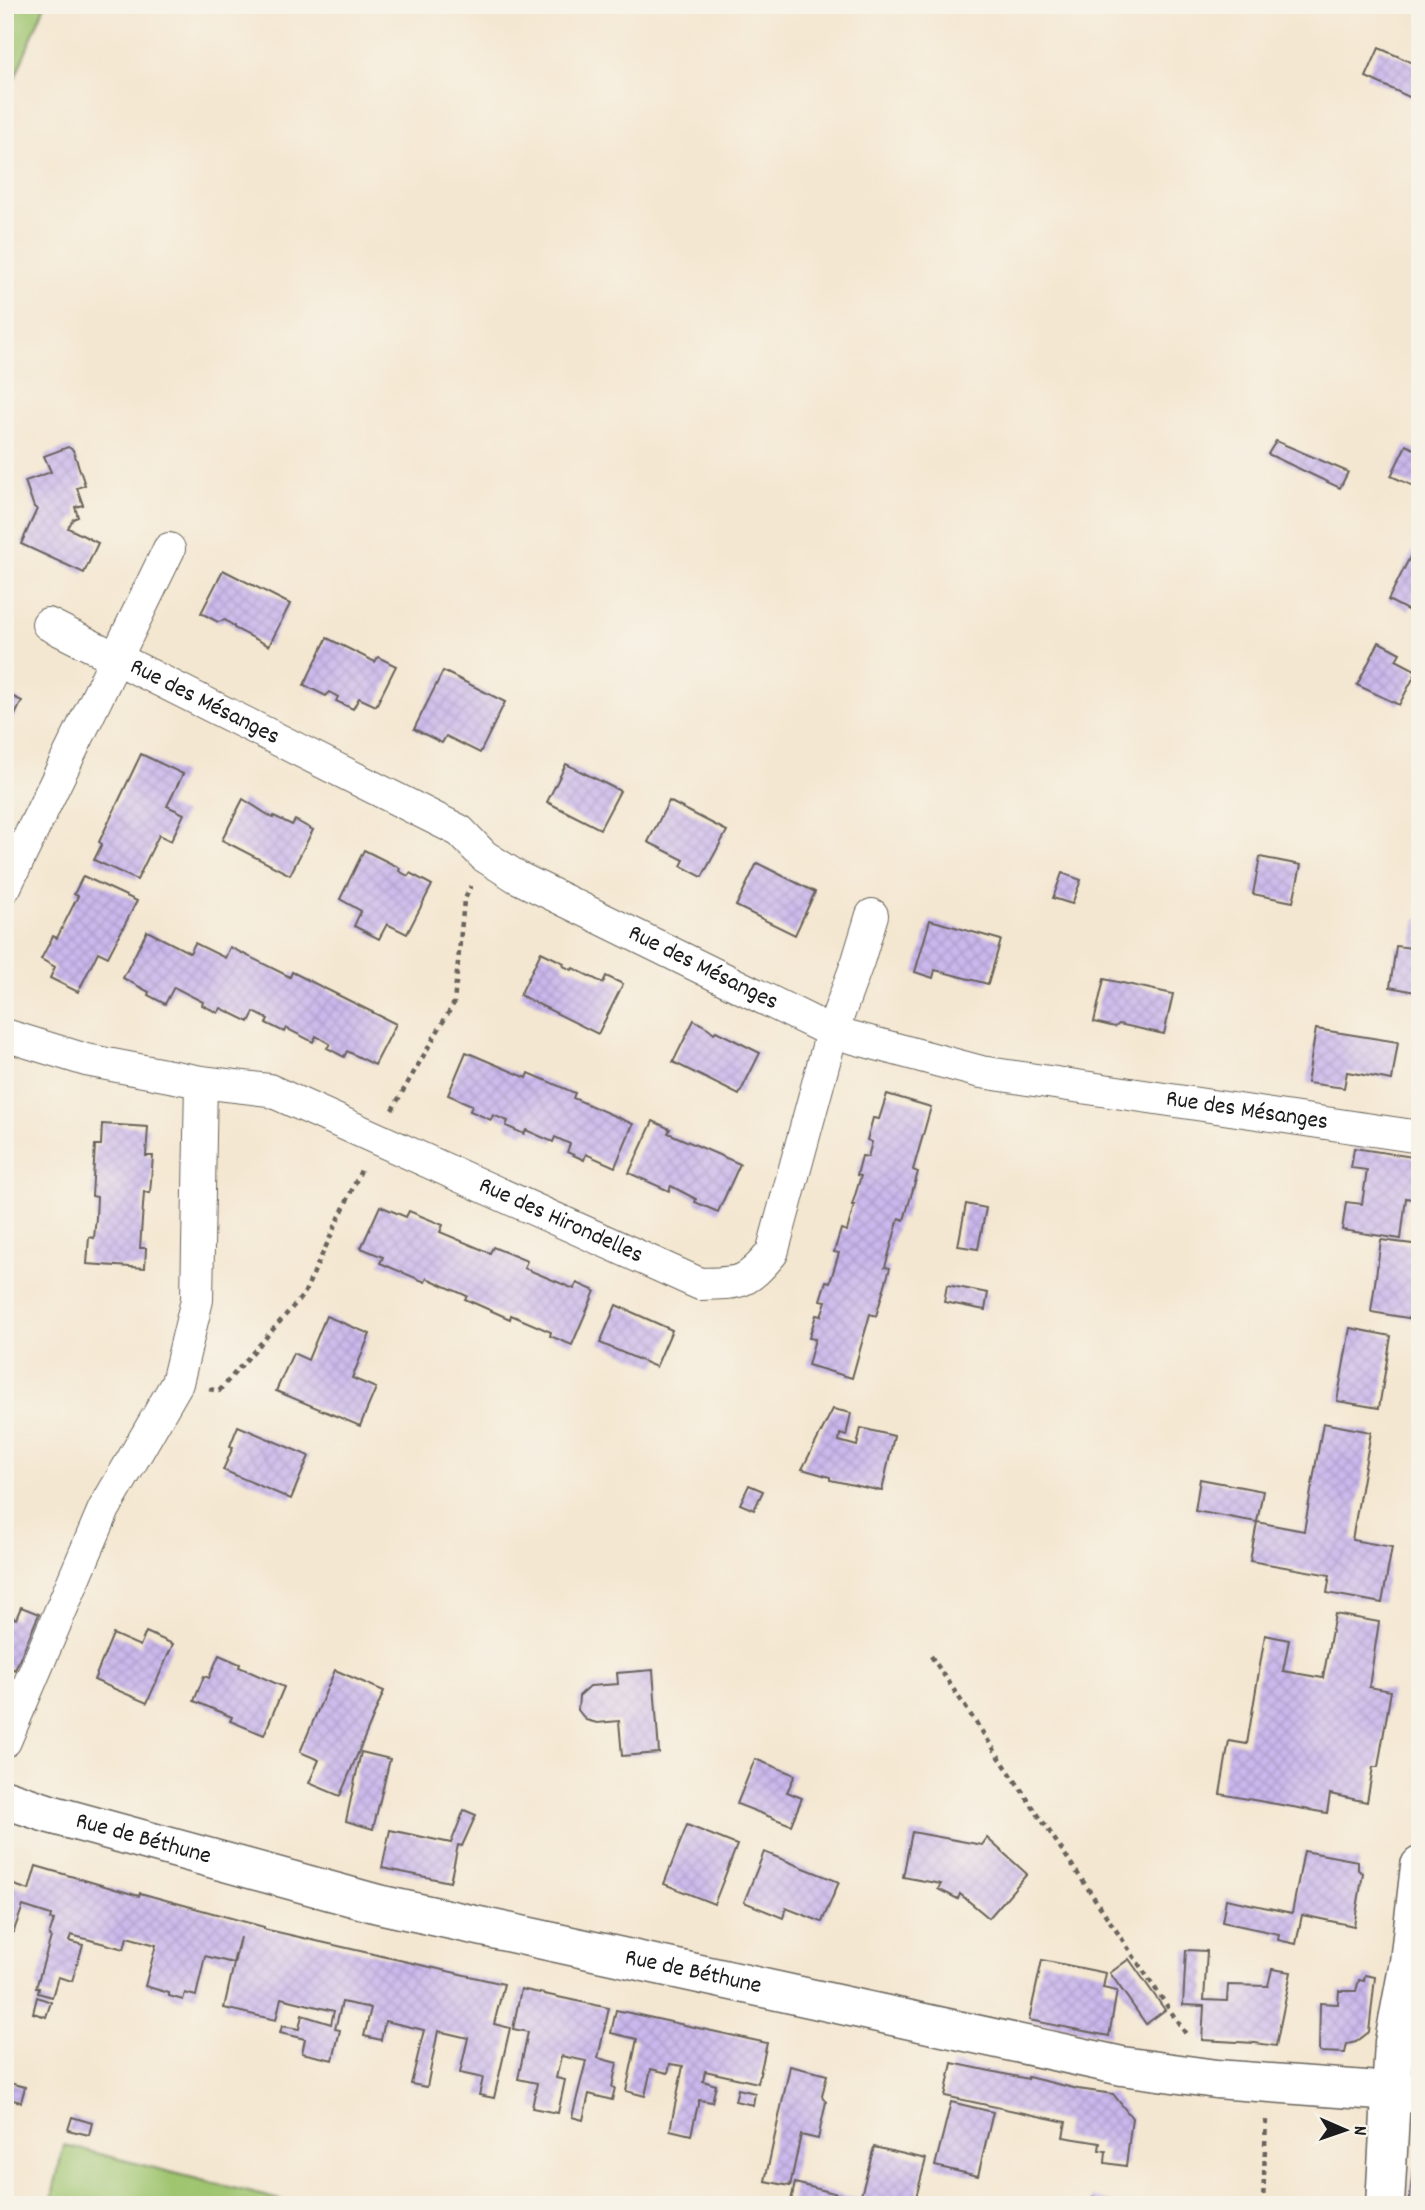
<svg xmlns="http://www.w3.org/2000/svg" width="1425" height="2210" viewBox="0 0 1425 2210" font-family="Dekko,sans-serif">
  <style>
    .grass { fill: #9fc570; stroke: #5e7046; stroke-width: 2 }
    .building { fill: url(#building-cross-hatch) }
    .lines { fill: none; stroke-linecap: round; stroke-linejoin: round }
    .minor-casing { stroke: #68635b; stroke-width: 34 }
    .tertiary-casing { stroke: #68635b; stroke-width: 41 }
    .path { stroke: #68635b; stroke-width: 4.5; stroke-dasharray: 5 5; stroke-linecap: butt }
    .minor { stroke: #fff; stroke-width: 32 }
    .tertiary { stroke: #fff; stroke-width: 38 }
    .labels { text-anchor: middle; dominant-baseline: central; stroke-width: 5; stroke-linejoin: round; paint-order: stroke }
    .street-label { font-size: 24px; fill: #1c1c1c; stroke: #f7f3e8 }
  </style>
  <defs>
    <pattern id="building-cross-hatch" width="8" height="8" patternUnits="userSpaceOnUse" patternTransform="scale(1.75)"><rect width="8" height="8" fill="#cab7ec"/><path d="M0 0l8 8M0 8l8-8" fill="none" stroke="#ad9dca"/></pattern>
  </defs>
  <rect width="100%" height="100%" fill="#f7f3e8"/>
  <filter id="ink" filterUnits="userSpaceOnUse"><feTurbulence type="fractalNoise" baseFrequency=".0143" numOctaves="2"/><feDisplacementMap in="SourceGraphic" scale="14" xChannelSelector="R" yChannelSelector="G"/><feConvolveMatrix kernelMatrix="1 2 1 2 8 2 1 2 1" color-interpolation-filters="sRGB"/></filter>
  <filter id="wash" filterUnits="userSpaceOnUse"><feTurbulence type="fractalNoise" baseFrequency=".00686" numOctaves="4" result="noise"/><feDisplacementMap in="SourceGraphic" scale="28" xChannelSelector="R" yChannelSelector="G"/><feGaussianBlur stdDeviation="1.57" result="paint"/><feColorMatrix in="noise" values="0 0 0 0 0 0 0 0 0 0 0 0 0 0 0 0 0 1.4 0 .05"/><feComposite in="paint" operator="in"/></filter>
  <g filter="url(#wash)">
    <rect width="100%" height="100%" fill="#f4e7d1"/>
    <g class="grass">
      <polygon points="5,5 45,5 14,80 5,75"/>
      <polygon points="64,2145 300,2205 50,2205"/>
    </g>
    <g id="blocks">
      <g class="building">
        <polygon points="1379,48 1415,64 1420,53 1420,102 1366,77"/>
        <polygon points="1276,441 1348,472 1340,488 1268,454"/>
        <polygon points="1406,445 1420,452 1420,493 1416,491 1418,488 1391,476"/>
        <polygon points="68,447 73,450 85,485 77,488 83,505 75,507 78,517 73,519 68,528 98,543 84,573 21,544 37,509 34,507 25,481 51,472 44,456"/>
        <polygon points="1413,551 1420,554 1420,589 1409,611 1388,600"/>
        <polygon points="223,570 290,604 269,646 234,628 234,626 225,620 218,622 201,613"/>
        <polygon points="327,638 375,662 378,657 396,666 376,706 359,698 353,709 336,701 338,697 329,692 326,696 304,685"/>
        <polygon points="1379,642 1400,653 1396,660 1417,671 1399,705 1357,685"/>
        <polygon points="443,671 505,702 480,753 446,736 442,743 414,729"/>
        <polygon points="5,693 22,701 5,735"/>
        <polygon points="141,754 183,774 167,806 184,814 171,841 159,835 137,880 94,860 102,844 99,842"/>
        <polygon points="566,764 620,791 600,829 547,802"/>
        <polygon points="243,799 273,818 274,816 292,825 295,820 313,830 290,875 222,840"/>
        <polygon points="669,801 727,831 702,877 681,866 684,860 648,842"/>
        <polygon points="364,850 400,868 399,871 408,876 410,873 432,885 407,934 387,924 379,939 354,926 361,911 340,899"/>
        <polygon points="1260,857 1301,865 1293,902 1253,894"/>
        <polygon points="757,863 815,892 795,935 736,906"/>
        <polygon points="1062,873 1081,880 1072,904 1053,898"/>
        <polygon points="83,876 137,901 108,957 98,952 78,992 50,978 55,967 41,959 53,936 57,938 78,896 74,894"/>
        <polygon points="1416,918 1420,918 1420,993 1390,987 1396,946 1412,948"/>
        <polygon points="930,920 1001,940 988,984 935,970 933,978 915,972"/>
        <polygon points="147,931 190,953 195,943 225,958 230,947 290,977 292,972 396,1024 375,1065 347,1051 344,1057 327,1048 330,1044 316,1036 313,1042 286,1028 284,1032 266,1023 268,1019 254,1012 249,1022 221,1008 218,1013 202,1005 203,1002 174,987 165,1004 148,995 149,992 123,978"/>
        <polygon points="541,952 564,963 563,966 572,970 573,968 603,983 606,976 623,984 598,1034 520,995"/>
        <polygon points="1104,979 1173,994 1164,1034 1119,1024 1115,1027 1094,1022"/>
        <polygon points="694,1020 708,1028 714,1033 716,1031 760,1053 739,1095 673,1062"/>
        <polygon points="1316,1029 1398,1042 1392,1080 1347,1072 1344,1088 1307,1083"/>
        <polygon points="466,1052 527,1078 529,1073 575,1093 573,1098 633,1124 615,1167 586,1154 584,1160 567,1152 570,1144 555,1137 553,1142 526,1130 524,1134 506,1126 508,1121 493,1115 491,1120 470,1111 472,1105 448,1095"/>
        <polygon points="887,1094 931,1107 913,1170 918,1172 904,1220 899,1218 885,1267 890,1268 876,1316 870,1314 852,1378 808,1365 815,1339 809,1338 816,1315 821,1316 826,1301 820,1300 826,1281 830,1282 839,1253 834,1252 841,1229 847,1231 854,1205 852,1205 861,1176 857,1175 862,1156 868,1157 872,1142 867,1140 873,1118 879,1119"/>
        <polygon points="653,1121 670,1129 668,1133 740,1164 718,1212 695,1202 696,1199 671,1186 669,1191 629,1173"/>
        <polygon points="102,1124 148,1127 146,1156 153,1156 150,1193 144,1192 140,1248 146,1248 145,1268 87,1264 89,1237 94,1238 96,1217 97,1197 92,1196 95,1145 101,1145"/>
        <polygon points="1354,1148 1420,1158 1418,1200 1406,1198 1401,1239 1342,1230 1346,1202 1362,1204 1367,1170 1351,1168"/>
        <polygon points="966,1204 986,1208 978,1249 958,1246"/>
        <polygon points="380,1206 406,1217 409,1211 443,1225 440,1232 490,1253 493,1247 527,1261 524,1268 574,1289 577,1283 595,1291 572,1345 550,1336 551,1332 511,1315 510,1319 465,1299 467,1296 427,1278 425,1282 380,1263 383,1257 361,1248"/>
        <polygon points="1381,1240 1420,1245 1420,1320 1371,1312"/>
        <polygon points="947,1285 988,1293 985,1310 944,1302"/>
        <polygon points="616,1305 672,1330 656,1367 600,1343"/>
        <polygon points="326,1316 370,1334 352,1378 376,1388 360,1426 276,1391 293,1353 308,1360"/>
        <polygon points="1350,1328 1391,1336 1379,1408 1337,1401"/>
        <polygon points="833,1409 851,1413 846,1436 840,1434 839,1441 857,1446 861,1428 894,1436 882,1491 830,1480 830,1477 802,1469"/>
        <polygon points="1323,1423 1371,1432 1352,1540 1392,1547 1382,1603 1327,1593 1330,1575 1250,1561 1257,1522 1195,1511 1200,1479 1263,1491 1257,1522 1304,1531"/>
        <polygon points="238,1426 309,1456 291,1499 223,1470 233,1447 230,1446"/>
        <polygon points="749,1485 763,1491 754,1510 740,1504"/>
        <polygon points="21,1607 39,1614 15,1670 5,1665 5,1614 16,1619"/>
        <polygon points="1335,1614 1379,1622 1369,1687 1391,1691 1378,1767 1373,1767 1367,1802 1330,1794 1327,1813 1220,1794 1229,1741 1247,1744 1265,1635 1289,1640 1283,1671 1323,1678"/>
        <polygon points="146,1632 173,1644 147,1703 94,1680 113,1634 140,1646"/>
        <polygon points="219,1655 240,1664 239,1667 284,1687 264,1735 230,1721 232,1717 194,1701 204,1676 209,1678"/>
        <polygon points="335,1670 384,1691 340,1796 309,1783 319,1760 300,1752"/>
        <polygon points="653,1670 659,1753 622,1756 619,1721 597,1723 586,1720 578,1710 579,1696 590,1686 618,1684 617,1673"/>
        <polygon points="361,1752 390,1759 373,1829 346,1821"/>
        <polygon points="755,1759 795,1775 787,1792 802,1798 791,1825 737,1804"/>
        <polygon points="464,1810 476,1815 462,1846 458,1845 450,1882 382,1868 390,1830 451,1843"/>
        <polygon points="687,1825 737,1845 714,1904 664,1884"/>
        <polygon points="912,1832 982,1845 987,1838 1027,1874 989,1918 960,1894 958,1899 938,1889 941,1884 903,1877"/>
        <polygon points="1304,1851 1358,1861 1358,1870 1363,1873 1354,1926 1302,1915 1296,1944 1278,1940 1279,1934 1222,1922 1226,1899 1292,1913"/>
        <polygon points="764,1852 839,1882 822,1922 786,1908 783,1918 744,1902"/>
        <polygon points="36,1866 139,1896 140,1893 264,1927 264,1929 504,1984 494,2024 510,2028 494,2098 479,2095 483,2078 460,2073 468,2038 438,2031 427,2087 411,2084 424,2030 385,2021 381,2040 364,2036 371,2008 342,2002 335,2029 340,2030 333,2060 302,2053 305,2039 280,2033 282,2026 299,2029 302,2015 331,2024 334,2011 281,1998 276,2020 224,2008 240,1937 233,1963 205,1956 196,1996 185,1993 183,2000 169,1996 169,1993 145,1986 156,1945 127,1937 124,1949 71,1935 69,1941 83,1945 72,1981 58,1977 52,1997 38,1993 39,1988 36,1988 51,1937 49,1936 54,1920 50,1919 51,1915 23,1906 13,1933 5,1931 5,1882 29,1890"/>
        <polygon points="1186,1950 1207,1951 1204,2000 1227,2001 1228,1985 1268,1986 1272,1969 1291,1972 1276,2046 1255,2043 1202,2040 1204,2006 1183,2005"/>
        <polygon points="1129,1959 1165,2010 1146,2024 1110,1973"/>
        <polygon points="1042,1960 1106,1973 1103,1988 1117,1991 1109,2036 1029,2020"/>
        <polygon points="1365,1975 1375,1977 1369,2032 1356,2042 1347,2044 1345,2053 1319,2052 1320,2003 1338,2004 1339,1991 1356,1991 1359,1980 1364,1981"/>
        <polygon points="521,1989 609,2008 598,2058 617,2063 612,2087 615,2088 612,2100 589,2094 583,2120 572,2117 586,2061 561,2056 556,2078 565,2080 558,2113 532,2108 537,2083 518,2079 528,2032 513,2029"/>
        <polygon points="37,1997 51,2002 46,2017 33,2013"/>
        <polygon points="616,2010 767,2043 758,2083 705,2071 703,2081 716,2085 712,2102 699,2100 691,2135 670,2130 683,2066 670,2064 668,2073 651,2069 645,2096 626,2091 637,2039 611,2033"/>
        <polygon points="952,2063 1028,2079 1028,2077 1078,2089 1113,2094 1132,2118 1126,2166 1105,2163 1106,2151 1099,2150 1100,2143 1063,2137 1066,2122 945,2096"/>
        <polygon points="790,2066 827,2075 822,2096 826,2102 818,2139 801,2135 790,2186 765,2181"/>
        <polygon points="6,2082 25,2087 21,2102 5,2098"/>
        <polygon points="738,2089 755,2093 753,2105 735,2101"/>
        <polygon points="951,2102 993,2112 978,2176 935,2166"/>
        <polygon points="72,2117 92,2123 89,2135 68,2130"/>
        <polygon points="874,2147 926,2159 914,2205 885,2205 860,2199"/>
        <polygon points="1420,2165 1420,2205 1409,2205 1413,2169"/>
        <polygon points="795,2183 857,2199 855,2205 790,2205"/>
        <polygon points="1093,2197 1119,2204 1119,2205 1091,2205"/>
      </g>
    </g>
  </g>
  <g filter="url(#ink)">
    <use href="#blocks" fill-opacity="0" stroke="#68635b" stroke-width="2"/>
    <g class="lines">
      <defs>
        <g id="minor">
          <path id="s1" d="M48,624L460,831L484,856L517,877L832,1032L981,1072L1420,1137"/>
          <polyline points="5,887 169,549"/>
          <path id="s2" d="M5,1035L86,1060L201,1082L269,1090L700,1284C740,1283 745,1285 772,1253L832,1032L858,961L872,915"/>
          <polyline points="5,1741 104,1509 177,1383 197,1300 201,1082"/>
        </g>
        <g id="tertiary">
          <path id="s3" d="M5,1799L50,1814L378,1904L1122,2066L1216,2079L1420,2094"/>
          <polyline points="1385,2205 1394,2042 1409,1962 1420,1866"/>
        </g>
      </defs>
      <use href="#minor" class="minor-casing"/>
      <use href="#tertiary" class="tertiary-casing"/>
      <g class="path">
        <polyline points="392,1110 454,1003 464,901 471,886"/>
        <polyline points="209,1389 219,1391 304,1294 362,1168"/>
        <polyline points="931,1656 1188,2037"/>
        <polyline points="1263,2205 1266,2118"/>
      </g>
      <use href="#minor" class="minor"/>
      <use href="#tertiary" class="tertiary"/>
    </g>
  </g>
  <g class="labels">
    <g class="street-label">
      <text stroke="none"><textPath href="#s1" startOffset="175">Rue des Mésanges</textPath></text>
      <text stroke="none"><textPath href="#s1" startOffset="742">Rue des Mésanges</textPath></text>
      <text stroke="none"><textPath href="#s1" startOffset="1309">Rue des Mésanges</textPath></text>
      <text stroke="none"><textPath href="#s2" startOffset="590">Rue des Hirondelles</textPath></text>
      <text stroke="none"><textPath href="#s3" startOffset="144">Rue de Béthune</textPath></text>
      <text stroke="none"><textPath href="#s3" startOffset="710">Rue de Béthune</textPath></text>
    </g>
  </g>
  <rect width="1425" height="2210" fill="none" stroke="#f7f3e8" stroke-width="28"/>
  <g transform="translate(1345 2130) rotate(92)" stroke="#f7f3e8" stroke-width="5" paint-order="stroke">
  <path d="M0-5L12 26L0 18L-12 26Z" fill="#1c1c1c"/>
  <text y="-10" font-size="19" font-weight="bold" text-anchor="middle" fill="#1c1c1c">N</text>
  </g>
</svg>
